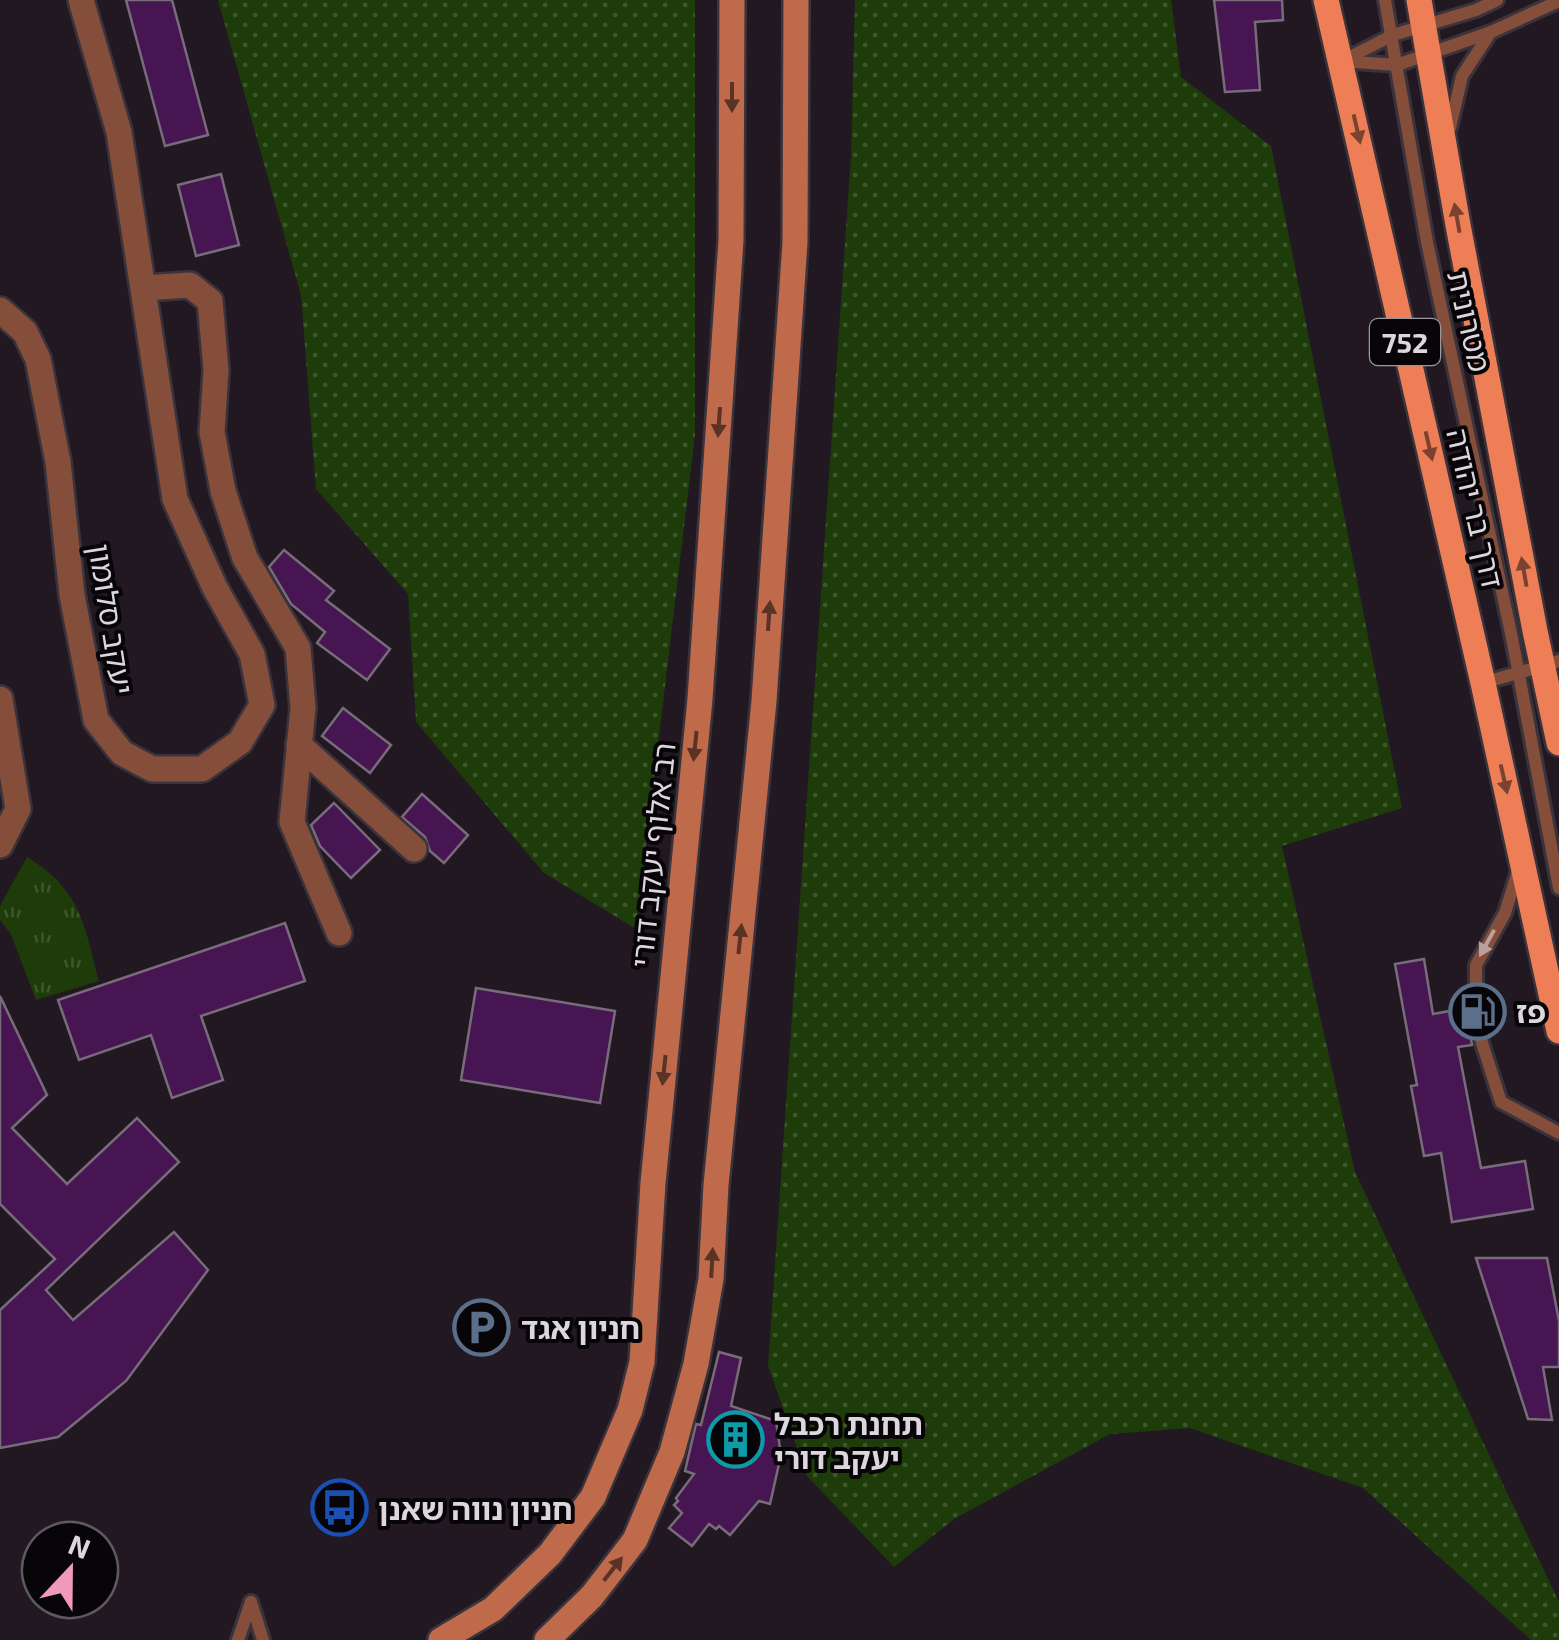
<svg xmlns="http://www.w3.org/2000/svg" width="1559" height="1640" viewBox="0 0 1559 1640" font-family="'Exo 2','Noto Sans Hebrew',sans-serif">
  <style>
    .grass { fill: url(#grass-dots) }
    .park { fill: url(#park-tufts) }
    .building { fill: #481553; stroke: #776d7a; stroke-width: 2.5 }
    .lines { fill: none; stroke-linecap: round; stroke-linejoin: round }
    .service-casing { stroke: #3b333c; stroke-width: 18 }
    .minor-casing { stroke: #3b333c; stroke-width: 30 }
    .secondary-casing { stroke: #3b333c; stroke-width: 30 }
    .primary-casing { stroke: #3b333c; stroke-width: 30 }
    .service { stroke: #844e3b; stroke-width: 12 }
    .minor { stroke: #844e3b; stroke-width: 25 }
    .secondary { stroke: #bf6a4a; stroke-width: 25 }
    .primary { stroke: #ee7e55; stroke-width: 25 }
    .oneway { fill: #5a3226 }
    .oneway2 { fill: #7b422f }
    .oneway3 { fill: #b9a09c }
    .labels { text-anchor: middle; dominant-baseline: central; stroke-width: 8; stroke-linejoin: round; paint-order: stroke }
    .shield { fill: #080509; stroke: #9c979d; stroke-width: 2.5 }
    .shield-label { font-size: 28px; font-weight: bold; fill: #dcd6dd }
    .street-label { font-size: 30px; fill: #dcd6dd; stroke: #080509 }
    .poi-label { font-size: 30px; font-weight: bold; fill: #dcd6dd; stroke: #080509; text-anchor: start }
  </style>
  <defs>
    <pattern id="grass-dots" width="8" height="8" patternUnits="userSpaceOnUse" patternTransform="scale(2.5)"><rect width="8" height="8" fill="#1d3c0a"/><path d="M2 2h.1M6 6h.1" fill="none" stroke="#3d572d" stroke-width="1.8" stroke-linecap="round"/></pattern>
    <pattern id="park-tufts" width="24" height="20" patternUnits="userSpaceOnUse" patternTransform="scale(2.5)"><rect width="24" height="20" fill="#1d3c0a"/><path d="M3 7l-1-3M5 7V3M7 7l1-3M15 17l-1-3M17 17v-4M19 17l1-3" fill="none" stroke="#3d572d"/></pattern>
  </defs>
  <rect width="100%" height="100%" fill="#211822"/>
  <g class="grass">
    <polygon points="218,0 695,0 695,435 636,929 544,873 416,722 408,594 316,489 301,295"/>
    <polygon points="855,0 1171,0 1181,77 1271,146 1402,808 1282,846 1355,1172 1559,1602 1559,1640 1531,1640 1363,1488 1190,1428 1110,1434 954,1519 894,1567 807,1476 768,1366 851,156"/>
  </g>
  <path class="park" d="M27,857C81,890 84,924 99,981L36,1000L11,934L0,920V906Z"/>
  <g class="building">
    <polygon points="126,0 172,0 208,135 165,146"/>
    <polygon points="1214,0 1282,0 1283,20 1255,22 1260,90 1225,92"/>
    <polygon points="221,174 239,245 196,256 178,185"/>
    <polygon points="284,550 334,591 326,600 390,649 367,680 317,643 325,632 291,604 269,567"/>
    <polygon points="343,708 391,745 370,773 322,736"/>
    <polygon points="422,794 468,835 444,863 430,851 425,837 402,817"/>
    <polygon points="334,803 380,850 351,878 320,846 311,825"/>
    <polygon points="285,923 305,981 201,1016 223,1080 172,1098 151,1035 79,1060 58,1000"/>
    <polygon points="1424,959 1433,1014 1466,1008 1472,1045 1458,1047 1481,1168 1525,1161 1533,1209 1452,1222 1441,1153 1424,1156 1411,1086 1417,1085 1395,964"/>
    <polygon points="476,988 615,1011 600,1103 461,1080"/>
    <polygon points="0,996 47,1095 12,1128 67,1184 137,1118 179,1162 46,1290 73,1320 174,1232 208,1270 126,1381 58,1437 0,1448 0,1310 55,1259 0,1204"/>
    <polygon points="1476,1258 1547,1258 1559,1321 1559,1367 1543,1367 1552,1420 1528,1419"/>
    <polygon points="719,1352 741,1358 731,1406 776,1421 781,1455 770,1504 759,1501 730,1535 719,1526 716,1529 709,1524 692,1546 669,1528 682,1513 674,1505 678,1501 676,1498 694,1474 685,1471 696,1424 701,1425"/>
  </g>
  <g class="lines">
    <defs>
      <g id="service">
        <polyline points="1385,0 1427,242 1512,638 1559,888"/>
        <polyline points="1341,61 1397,65 1491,32 1559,1"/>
        <polyline points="1342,61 1393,35 1476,10 1497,0"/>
        <polyline points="1450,128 1462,76 1490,33"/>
        <polyline points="1483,683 1559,661"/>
        <polyline points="1518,871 1505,913 1476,965 1476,1007 1482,1043 1501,1102 1559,1133"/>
        <polyline points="251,1602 263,1640"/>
        <polyline points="238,1640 251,1602"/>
      </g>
      <g id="minor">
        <polyline points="144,288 190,285 210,301 216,370 212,432 223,491 245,558 298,648 303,708 292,822 339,933"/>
        <polyline points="0,310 25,332 38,359 58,462 72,595 96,720 122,753 152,769 202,769 240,742 262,705 252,654 215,588 175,499 119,132 81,0"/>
        <polyline points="0,699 18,809 0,845"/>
        <polyline points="299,745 414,849"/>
      </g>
      <g id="secondary">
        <polyline points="441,1640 493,1609 550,1554 593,1497 630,1410 642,1362 653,1183 700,699 731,240 732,0"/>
        <polyline points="547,1640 592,1596 635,1540 672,1452 696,1364 711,1279 716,1185 764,701 795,242 796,0"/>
      </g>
      <g id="primary">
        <polyline points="1326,0 1483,683 1559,1031"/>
        <polyline points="1419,0 1458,225 1535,631 1559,743"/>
      </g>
    </defs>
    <use href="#service" class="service-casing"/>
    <use href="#minor" class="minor-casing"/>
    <use href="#secondary" class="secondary-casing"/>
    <use href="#primary" class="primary-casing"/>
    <use href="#service" class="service"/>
    <use href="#minor" class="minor"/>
    <use href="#secondary" class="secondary"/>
    <use href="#primary" class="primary"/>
  </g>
  <defs><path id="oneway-solid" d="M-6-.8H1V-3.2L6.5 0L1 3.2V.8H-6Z" transform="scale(2.5)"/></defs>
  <g class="oneway">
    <use href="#oneway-solid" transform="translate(732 97) rotate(90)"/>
    <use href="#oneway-solid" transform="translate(719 422) rotate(94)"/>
    <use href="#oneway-solid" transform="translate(769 616) rotate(-86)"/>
    <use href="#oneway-solid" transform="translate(695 746) rotate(96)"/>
    <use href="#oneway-solid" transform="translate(740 939) rotate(-84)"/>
    <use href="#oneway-solid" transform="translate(664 1070) rotate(96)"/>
    <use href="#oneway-solid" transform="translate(712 1263) rotate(-87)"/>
    <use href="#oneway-solid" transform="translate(613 1569) rotate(-52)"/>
  </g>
  <g class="oneway2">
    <use href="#oneway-solid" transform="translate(1357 129) rotate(77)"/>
    <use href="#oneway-solid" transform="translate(1457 218) rotate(-100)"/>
    <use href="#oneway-solid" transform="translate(1429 446) rotate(77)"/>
    <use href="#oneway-solid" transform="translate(1524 572) rotate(-100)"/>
    <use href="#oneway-solid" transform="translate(1504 779) rotate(77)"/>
  </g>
  <use class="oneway3" href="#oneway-solid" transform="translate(1487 943) rotate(119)"/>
  <defs>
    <symbol id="fuel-ring" viewBox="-11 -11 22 22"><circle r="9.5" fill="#080509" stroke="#5c6f8a" stroke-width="1.5"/><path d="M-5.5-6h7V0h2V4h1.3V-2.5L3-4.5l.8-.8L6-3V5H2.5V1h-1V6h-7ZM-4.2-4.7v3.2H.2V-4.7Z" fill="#5c6f8a"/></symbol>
    <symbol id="parking-ring" viewBox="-11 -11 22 22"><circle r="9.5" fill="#080509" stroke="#5c6f8a" stroke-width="1.5"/><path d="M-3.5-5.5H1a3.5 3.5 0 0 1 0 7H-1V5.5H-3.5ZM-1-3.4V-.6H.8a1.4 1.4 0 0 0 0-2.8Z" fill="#5c6f8a"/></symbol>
    <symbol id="building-ring" viewBox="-11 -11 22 22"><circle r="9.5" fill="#080509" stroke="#0f9aa8" stroke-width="1.5"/><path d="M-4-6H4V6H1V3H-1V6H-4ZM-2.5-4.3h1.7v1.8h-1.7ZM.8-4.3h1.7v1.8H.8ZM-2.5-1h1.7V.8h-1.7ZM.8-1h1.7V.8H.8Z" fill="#0f9aa8"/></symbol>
    <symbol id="bus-ring" viewBox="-11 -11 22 22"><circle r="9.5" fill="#080509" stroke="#1a4fb4" stroke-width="1.5"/><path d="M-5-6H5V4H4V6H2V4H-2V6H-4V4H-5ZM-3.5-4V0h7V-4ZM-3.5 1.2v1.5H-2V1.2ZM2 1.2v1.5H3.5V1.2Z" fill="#1a4fb4"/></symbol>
  </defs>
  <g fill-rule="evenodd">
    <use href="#fuel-ring" x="1446" y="980" width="63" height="63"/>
    <use href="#parking-ring" x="450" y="1296" width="63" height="63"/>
    <use href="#building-ring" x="704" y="1408" width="63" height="63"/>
    <use href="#bus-ring" x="308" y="1476" width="63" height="63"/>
  </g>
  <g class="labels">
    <rect class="shield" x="1370" y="319" width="70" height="46" rx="8"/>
    <g class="shield-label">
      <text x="1405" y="342">752</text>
    </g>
    <g class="street-label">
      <text transform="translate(1470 321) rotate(77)">מטרונית</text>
      <text transform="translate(1476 508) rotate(77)">דרך בר יהודה</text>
      <text transform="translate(112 619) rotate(81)">יעקב סלומון</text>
      <text transform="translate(652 855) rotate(-84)">רב אלוף יעקב דורי</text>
    </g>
    <g class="poi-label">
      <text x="1516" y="1011">פז</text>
      <text x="521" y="1327">חניון אגד</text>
      <text x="774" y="1423">תחנת רכבל<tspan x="774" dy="34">יעקב דורי</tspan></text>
      <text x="378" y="1508">חניון נווה שאנן</text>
    </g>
  </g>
  <g transform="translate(70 1570) rotate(22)"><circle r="48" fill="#080509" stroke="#5d595e" stroke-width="2.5"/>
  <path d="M0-8L18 38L0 25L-18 38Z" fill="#ef9ab8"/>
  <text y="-15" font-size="28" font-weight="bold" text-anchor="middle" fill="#dcd6dd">N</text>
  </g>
</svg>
